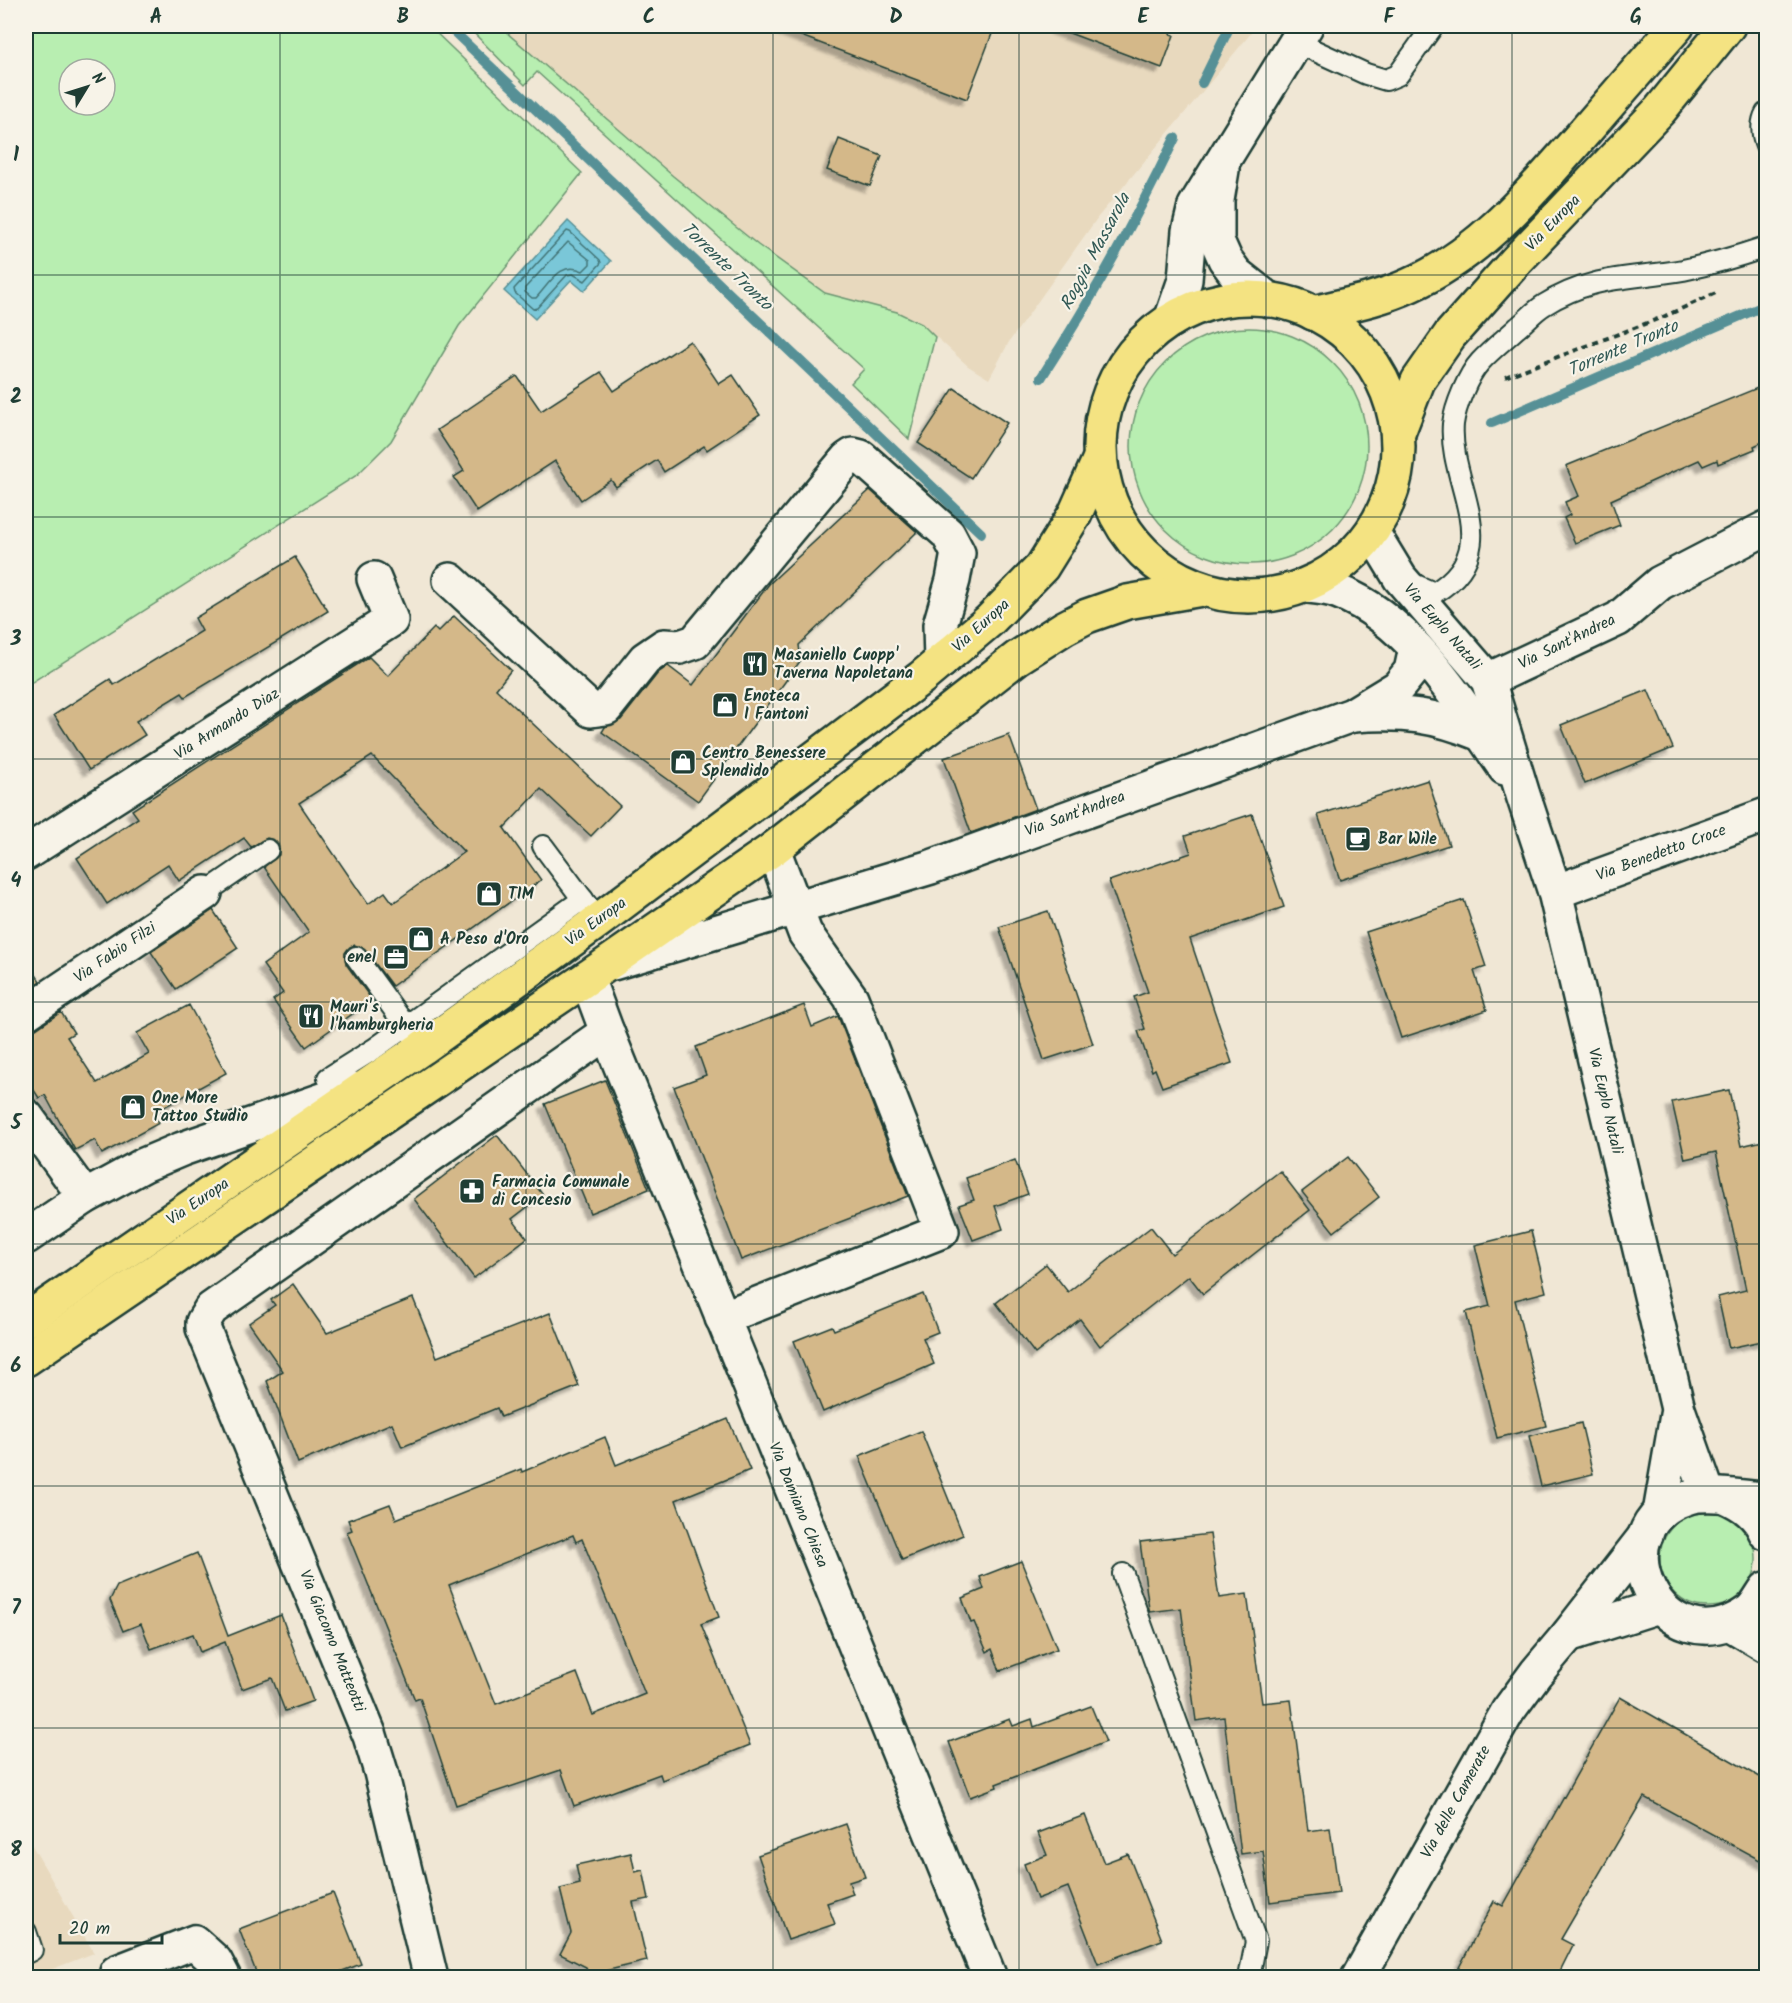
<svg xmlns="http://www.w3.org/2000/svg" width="1792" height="2003" viewBox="0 0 1792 2003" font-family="Kalam,sans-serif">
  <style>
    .built { fill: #e8d9be }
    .green { fill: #b8eeb1; stroke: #6c9672; stroke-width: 1.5; fill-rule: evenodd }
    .water { fill: #7ac7d8; stroke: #569096; stroke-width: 1.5 }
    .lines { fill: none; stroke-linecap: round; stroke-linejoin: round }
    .shore { stroke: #437476; stroke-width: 1.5 }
    .stream { stroke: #569096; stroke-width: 10 }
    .building { fill: #d4b889; stroke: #1f3d34; stroke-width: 1.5; fill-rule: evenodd; filter: url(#shadow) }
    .lane-casing { stroke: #1f3d34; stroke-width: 24 }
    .street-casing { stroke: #1f3d34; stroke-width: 38 }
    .primary-casing { stroke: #1f3d34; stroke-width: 38 }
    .path { stroke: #1f3d34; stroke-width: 4; stroke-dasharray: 6 4.5; stroke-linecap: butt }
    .lane { stroke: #f7f3e8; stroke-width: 20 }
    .street { stroke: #f7f3e8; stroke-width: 33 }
    .primary { stroke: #f4e382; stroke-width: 33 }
    .grid { fill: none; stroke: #1f3d34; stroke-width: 1.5; stroke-opacity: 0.55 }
    .labels { text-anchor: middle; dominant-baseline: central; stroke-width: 4.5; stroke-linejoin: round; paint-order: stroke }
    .street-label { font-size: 16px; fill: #1f3d34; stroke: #f7f3e8 }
    .poi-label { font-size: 16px; font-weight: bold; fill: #1f3d34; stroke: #f7f3e8; text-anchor: start }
    .water-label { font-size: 18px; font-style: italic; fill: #315955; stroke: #f7f3e8 }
    .neatline { fill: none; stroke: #1f3d34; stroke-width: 2 }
    .grid-label { font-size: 20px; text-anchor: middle; font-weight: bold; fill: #1f3d34 }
  </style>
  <defs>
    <filter id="shadow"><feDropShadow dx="-5.5" dy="5.5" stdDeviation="1.5" flood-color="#0004"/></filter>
  </defs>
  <rect width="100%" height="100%" fill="#f0e7d5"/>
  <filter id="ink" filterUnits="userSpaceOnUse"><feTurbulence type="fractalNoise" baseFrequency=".0167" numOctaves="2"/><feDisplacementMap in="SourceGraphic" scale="12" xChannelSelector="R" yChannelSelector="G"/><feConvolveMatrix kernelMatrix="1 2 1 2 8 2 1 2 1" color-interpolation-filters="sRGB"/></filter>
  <g filter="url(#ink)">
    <g class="built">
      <polygon points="499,26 1257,26 1098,217 1009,342 989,379 968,366 922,324 897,312 825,293 758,245 673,176"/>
      <polygon points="26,1835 94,1953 29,1978 26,1977"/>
    </g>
    <g class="green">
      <path d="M26,26H429L582,173L459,326L391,441L357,475L26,686ZM69,69H105V105H69Z"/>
      <polygon points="467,26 499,26 673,176 758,245 825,293 897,312 922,324 935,337 909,439 851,383 864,369 537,72 525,85"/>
      <circle cx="1249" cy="446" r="118"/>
      <circle cx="1708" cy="1559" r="48"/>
    </g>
    <polygon class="water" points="568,221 611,261 584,291 571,280 535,319 504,291"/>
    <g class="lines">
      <g class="shore">
        <polygon points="567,231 570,232 600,260 601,263 585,281 573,274 567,275 537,308 533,309 515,293 514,289"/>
        <path d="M568,242L590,260V264L583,271C561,260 550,283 536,298H532L525,292V288Z"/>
      </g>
      <g class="stream">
        <polyline points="448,26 981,533"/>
        <polyline points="1202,83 1230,26"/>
        <path d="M1041,378C1091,301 1135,221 1175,138"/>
        <polyline points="1492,423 1766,305"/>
      </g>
    </g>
    <g class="building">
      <polygon points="780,26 995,26 967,99 780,28"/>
      <polygon points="1057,26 1173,26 1170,34 1174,35 1162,68 1056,28"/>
      <polygon points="839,139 882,156 870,186 827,170"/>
      <polygon points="690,341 719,384 733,375 760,415 707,450 704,446 664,472 657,460 616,487 611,480 581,500 555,461 477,512 454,477 464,471 437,430 517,376 541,411 601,372 614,391"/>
      <polygon points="1767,384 1767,440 1754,446 1755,449 1718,464 1717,460 1703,466 1699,460 1611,500 1620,525 1575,543 1564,518 1570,515 1565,502 1579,496 1566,466"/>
      <polygon points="954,388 1007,423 971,478 918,443"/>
      <polygon points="870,490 917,532 799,645 801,660 698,801 602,732 605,727 621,720 658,673 668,666 693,685 769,584"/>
      <polygon points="295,557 328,611 185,697 182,693 136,721 145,735 89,770 54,715 110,679 114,685 202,631 195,618"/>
      <path d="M454,616L511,670L496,689L620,806L591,836L541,789L504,828L541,880L392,986L365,950L355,945L350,947L345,953L346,964L372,1000L306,1047L273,1000L283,993L263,965L309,932L264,867L279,855L278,844L274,840L267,838L251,847L244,838L179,881L168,864L107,904L77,858L138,818L132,810L369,657L388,676L434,628L438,632ZM372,756L464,852L393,903L385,892L368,904L299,803Z"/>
      <polygon points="1648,690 1673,748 1585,784 1561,725"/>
      <polygon points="1009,735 1036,809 971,833 944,758"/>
      <polygon points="1428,780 1449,845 1340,880 1318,815"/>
      <polygon points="1252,814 1284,907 1190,939 1232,1063 1162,1087 1155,1069 1152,1071 1138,1031 1145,1029 1134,997 1148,992 1109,881 1191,853 1185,836"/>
      <polygon points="1464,900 1486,967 1474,971 1487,1010 1401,1038 1366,932"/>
      <polygon points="213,910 238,948 176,989 151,952"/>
      <polygon points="1048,911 1093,1044 1044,1060 999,927"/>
      <polygon points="26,959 40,981 26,991"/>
      <polygon points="189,1005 226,1073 153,1113 159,1123 102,1154 95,1140 75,1150 45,1095 39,1098 26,1078 26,1031 36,1029 61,1012 74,1033 67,1037 97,1083 149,1054 137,1033"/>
      <polygon points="804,1005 812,1027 838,1016 908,1196 741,1260 674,1087 706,1075 696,1047"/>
      <polygon points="605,1080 649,1189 590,1213 545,1104"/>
      <polygon points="1729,1090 1741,1146 1767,1140 1767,1340 1729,1348 1718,1297 1746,1290 1716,1152 1685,1159 1672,1102"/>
      <polygon points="497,1135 543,1195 512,1219 527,1238 474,1278 414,1199"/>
      <polygon points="1348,1157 1379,1197 1334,1232 1302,1192"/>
      <polygon points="1015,1160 1028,1194 995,1206 1003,1229 973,1240 959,1205 974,1200 966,1178"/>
      <polygon points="1280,1171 1310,1210 1203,1294 1189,1276 1100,1346 1080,1319 1035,1354 996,1303 1046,1264 1068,1292 1151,1227 1172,1254"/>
      <polygon points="1531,1231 1546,1292 1515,1300 1546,1426 1497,1438 1466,1312 1490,1306 1475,1245"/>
      <polygon points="293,1284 327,1333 413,1298 437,1357 550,1313 579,1386 501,1417 497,1408 402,1447 392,1423 298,1463 267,1381 283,1371 249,1323 275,1305 271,1300"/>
      <polygon points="923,1294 938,1332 923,1338 934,1364 823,1412 794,1341 832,1326 834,1330"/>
      <path d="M728,1419L750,1470L676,1500L719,1617L701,1624L750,1745L662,1780L660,1774L574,1806L561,1770L456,1805L420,1698L415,1700L347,1532L352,1530L348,1520L390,1504L396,1519L521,1469L522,1472L605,1437L616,1465ZM573,1535L576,1542L582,1539L645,1694L593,1715L577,1673L496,1704L449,1585Z"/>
      <polygon points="1581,1423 1593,1474 1541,1486 1529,1436"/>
      <polygon points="921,1431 963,1535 902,1560 859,1456"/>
      <polygon points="1210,1534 1219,1598 1247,1594 1262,1703 1291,1700 1308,1831 1330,1828 1339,1893 1270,1902 1263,1851 1241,1854 1224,1717 1196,1721 1181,1608 1150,1612 1149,1609 1140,1542"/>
      <polygon points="197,1553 228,1636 281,1615 313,1701 285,1711 272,1678 242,1689 225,1642 200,1652 193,1634 151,1649 141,1624 123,1631 110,1600 117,1586"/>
      <polygon points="1021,1561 1057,1649 1000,1671 992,1649 987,1652 974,1622 971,1623 962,1598 984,1589 980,1577"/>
      <polygon points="1620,1697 1767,1781 1767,1864 1644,1797 1561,1939 1573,1945 1557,1977 1454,1977 1494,1901 1503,1906"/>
      <polygon points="1091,1706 1106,1742 996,1784 997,1787 970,1797 949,1742 1010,1719 1013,1726 1032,1719 1034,1727"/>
      <polygon points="1085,1815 1104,1863 1128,1854 1162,1940 1098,1964 1068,1887 1037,1899 1024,1864 1047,1855 1038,1833"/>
      <polygon points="846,1824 865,1877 849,1882 853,1894 827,1903 835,1924 788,1940 758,1855"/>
      <polygon points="631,1853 635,1872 643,1870 649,1899 633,1902 647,1961 588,1975 586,1967 560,1954 571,1933 560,1889 580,1884 576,1865"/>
      <polygon points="333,1893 361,1964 326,1977 258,1977 239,1929"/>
    </g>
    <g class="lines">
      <defs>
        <g id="lane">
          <polyline points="1296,42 1366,74 1386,80 1398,75 1433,26"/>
          <path d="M1766,113C1760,124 1762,135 1766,145"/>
          <path d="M1411,583L1434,593C1508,549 1448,486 1453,424C1455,407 1468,375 1480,362C1491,350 1505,339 1517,328C1526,321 1534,311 1544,305C1591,275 1632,279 1683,270C1712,264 1739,256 1766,247"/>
          <polyline points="543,846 590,909"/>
          <polyline points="205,893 268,850"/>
          <polyline points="356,957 413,1036"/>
          <polyline points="328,1078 374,1049 583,899"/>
          <polyline points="1123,1574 1256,1941 1249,1978"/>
          <polyline points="26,1932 32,1950 26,1953"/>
        </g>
        <g id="street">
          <polyline points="1222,170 1217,200 1217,241 1225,259 1236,274 1269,300"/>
          <polyline points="1171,320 1185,280 1189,231 1195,206 1306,26"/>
          <polyline points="1372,532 1400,578 1488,680 1523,795 1555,892 1678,1409 1708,1494"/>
          <polyline points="450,580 591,710 606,708 645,659 664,646 680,647 695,642 847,459 853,455 861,457 948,534 958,553 953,580 940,625 941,662"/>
          <path d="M1307,586C1317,587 1329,588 1339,592C1413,621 1461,705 1505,768"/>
          <polyline points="1488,680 1618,619 1660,583 1766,528"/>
          <path d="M1353,715C1404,711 1435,715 1481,734"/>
          <polyline points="26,853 391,620 374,579"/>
          <polyline points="1555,892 1766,815"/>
          <polyline points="613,963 931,867 1352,715 1398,687 1411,671 1416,648"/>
          <polyline points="26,1013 205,893"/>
          <polyline points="607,1032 990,1978"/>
          <polyline points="26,1116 85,1197"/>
          <polyline points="26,1237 85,1197 144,1165 182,1149 354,1089"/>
          <polyline points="722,1318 942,1231 851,998 805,933 773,849"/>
          <path d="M1725,1496C1743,1504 1758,1514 1766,1533"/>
          <path d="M1766,1499C1745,1498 1708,1491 1689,1497C1591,1526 1661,1676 1750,1611C1756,1606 1761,1596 1766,1589"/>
          <polyline points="1660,1513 1677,1415"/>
          <polyline points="1729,1623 1766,1645"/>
          <polyline points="1568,1635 1659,1606"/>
          <polyline points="117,1972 194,1942 215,1961 224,1978"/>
          <polyline points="431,1978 381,1772 370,1736 203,1328 203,1322 211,1309 607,1032 587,978"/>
          <polyline points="1358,1978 1508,1711 1536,1673 1568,1635 1646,1535"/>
        </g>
        <g id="primary">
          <circle cx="1249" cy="447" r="149"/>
          <path d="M1313,313C1346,305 1380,299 1410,285C1480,254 1532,192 1581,136C1613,99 1645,62 1677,26"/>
          <polyline points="1398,433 1418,381 1450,335 1515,262 1660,110 1728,26"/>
          <polyline points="26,1320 422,1048 598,921 921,678 989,621 1042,567 1075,514 1100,458"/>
          <polyline points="26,1359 587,978 773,849 1017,658 1064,628 1087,616 1127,602 1202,589"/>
        </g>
      </defs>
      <use href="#lane" class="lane-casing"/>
      <use href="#street" class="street-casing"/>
      <use href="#primary" class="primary-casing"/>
      <polyline class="path" points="1505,377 1663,317 1718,292"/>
      <use href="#lane" class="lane"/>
      <use href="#street" class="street"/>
      <use href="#primary" class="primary"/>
    </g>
  </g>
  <path class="grid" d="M280,26V1978M526,26V1978M773,26V1978M1019,26V1978M1266,26V1978M1512,26V1978M26,275H1766M26,517H1766M26,759H1766M26,1002H1766M26,1244H1766M26,1486H1766M26,1728H1766"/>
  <defs>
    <symbol id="restaurant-square" viewBox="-11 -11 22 22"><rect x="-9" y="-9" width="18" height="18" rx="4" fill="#1f3d34" stroke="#f7f3e8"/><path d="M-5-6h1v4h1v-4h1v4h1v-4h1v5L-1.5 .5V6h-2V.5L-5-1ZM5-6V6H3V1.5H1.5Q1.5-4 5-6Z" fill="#fff"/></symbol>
    <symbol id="shop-square" viewBox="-11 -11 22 22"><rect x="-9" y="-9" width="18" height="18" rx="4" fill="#1f3d34" stroke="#f7f3e8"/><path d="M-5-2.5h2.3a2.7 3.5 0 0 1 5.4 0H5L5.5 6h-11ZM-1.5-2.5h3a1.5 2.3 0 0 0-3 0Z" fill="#fff"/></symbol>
    <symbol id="cafe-square" viewBox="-11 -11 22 22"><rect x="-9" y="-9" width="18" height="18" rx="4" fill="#1f3d34" stroke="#f7f3e8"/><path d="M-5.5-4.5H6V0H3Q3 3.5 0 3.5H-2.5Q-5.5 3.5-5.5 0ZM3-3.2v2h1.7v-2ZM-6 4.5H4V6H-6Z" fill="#fff"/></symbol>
    <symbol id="office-square" viewBox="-11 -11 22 22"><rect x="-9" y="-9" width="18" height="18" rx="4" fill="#1f3d34" stroke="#f7f3e8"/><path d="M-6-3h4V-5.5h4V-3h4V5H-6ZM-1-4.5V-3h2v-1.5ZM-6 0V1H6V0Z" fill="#fff"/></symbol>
    <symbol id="pharmacy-square" viewBox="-11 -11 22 22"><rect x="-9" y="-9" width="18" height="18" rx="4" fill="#1f3d34" stroke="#f7f3e8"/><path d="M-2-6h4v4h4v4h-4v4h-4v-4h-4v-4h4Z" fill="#fff"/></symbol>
  </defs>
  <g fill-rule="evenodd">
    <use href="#restaurant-square" x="740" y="649" width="30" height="30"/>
    <use href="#shop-square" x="710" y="690" width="30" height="30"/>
    <use href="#shop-square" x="668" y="747" width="30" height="30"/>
    <use href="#cafe-square" x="1343" y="824" width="30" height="30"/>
    <use href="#shop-square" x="474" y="879" width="30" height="30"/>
    <use href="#shop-square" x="406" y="924" width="30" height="30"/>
    <use href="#office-square" x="381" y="942" width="30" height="30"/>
    <use href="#restaurant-square" x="296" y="1001" width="30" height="30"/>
    <use href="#shop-square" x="118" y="1092" width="30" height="30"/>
    <use href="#pharmacy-square" x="457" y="1176" width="30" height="30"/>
  </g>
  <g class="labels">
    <g class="street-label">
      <text transform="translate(1553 223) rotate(-46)">Via Europa</text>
      <text transform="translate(981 626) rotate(-42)">Via Europa</text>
      <text transform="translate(1442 627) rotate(49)">Via Euplo Natali</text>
      <text transform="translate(1567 642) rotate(-26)">Via Sant'Andrea</text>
      <text transform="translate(227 724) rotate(-32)">Via Armando Diaz</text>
      <text transform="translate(1075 814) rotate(-20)">Via Sant'Andrea</text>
      <text transform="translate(1661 853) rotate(-20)">Via Benedetto Croce</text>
      <text transform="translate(596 922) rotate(-36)">Via Europa</text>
      <text transform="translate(115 953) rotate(-34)">Via Fabio Filzi</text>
      <text transform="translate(1605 1101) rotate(77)">Via Euplo Natali</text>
      <text transform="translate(198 1202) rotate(-34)">Via Europa</text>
      <text transform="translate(798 1505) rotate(68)">Via Damiano Chiesa</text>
      <text transform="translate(332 1641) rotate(68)">Via Giacomo Matteotti</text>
      <text transform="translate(1456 1802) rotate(-61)">Via delle Camerate</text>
    </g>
    <g class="poi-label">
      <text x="774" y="655">Masaniello Cuopp'<tspan x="774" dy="18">Taverna Napoletana</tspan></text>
      <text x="744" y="696">Enoteca<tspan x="744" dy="18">I Fantoni</tspan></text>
      <text x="702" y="753">Centro Benessere<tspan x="702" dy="18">Splendido</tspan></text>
      <text x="1378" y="839">Bar Wile</text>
      <text x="508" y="894">TIM</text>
      <text x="440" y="939">A Peso d'Oro</text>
      <text x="376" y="957" text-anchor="end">enel</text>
      <text x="330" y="1007">Mauri's<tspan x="330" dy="18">l'hamburgheria</tspan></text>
      <text x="152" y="1098">One More<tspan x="152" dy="18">Tattoo Studio</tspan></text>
      <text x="492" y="1182">Farmacia Comunale<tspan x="492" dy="18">di Concesio</tspan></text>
    </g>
    <g class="water-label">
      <text transform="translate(1096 252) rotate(-62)">Roggia Massarola</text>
      <text transform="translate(726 267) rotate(44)">Torrente Tronto</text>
      <text transform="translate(1623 349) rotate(-23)">Torrente Tronto</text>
    </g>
  </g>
  <rect width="1792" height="2003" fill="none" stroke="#f7f3e8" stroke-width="66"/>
  <g transform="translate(87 87) rotate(52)"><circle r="28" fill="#f7f3e8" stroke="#a1aaa0" stroke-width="1.5"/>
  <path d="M0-4.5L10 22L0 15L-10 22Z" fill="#1f3d34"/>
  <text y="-9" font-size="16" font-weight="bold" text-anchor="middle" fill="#1f3d34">N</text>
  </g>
  <path d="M60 1934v9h102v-9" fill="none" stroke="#1f3d34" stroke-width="3"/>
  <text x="69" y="1934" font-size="18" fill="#1f3d34" stroke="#f7f3e8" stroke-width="4.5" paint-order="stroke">20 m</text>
  <rect x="33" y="33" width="1726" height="1937" class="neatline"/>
  <g class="grid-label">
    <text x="156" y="23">A</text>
    <text x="403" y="23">B</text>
    <text x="649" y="23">C</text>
    <text x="896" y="23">D</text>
    <text x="1143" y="23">E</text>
    <text x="1389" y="23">F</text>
    <text x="1636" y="23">G</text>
    <text x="16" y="161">1</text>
    <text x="16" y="403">2</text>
    <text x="16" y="645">3</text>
    <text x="16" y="887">4</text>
    <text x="16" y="1129">5</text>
    <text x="16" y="1372">6</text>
    <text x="16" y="1614">7</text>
    <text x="16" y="1856">8</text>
  </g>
</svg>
